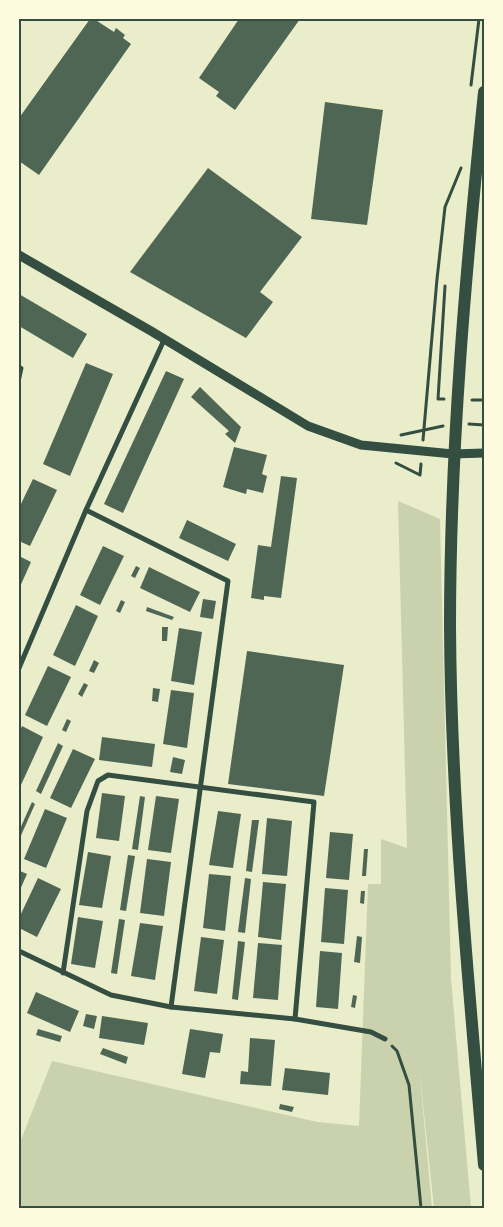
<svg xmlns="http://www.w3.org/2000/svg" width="503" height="1227" viewBox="0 0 503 1227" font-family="'PT Sans Narrow',sans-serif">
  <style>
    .green { fill: #cad2ad }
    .building { fill: #4f6655 }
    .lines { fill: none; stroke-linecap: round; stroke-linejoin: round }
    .path { stroke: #344e41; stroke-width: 3 }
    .minor { stroke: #344e41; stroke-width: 5 }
    .tertiary { stroke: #344e41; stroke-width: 9 }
    .primary { stroke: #344e41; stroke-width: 12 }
    .neatline { fill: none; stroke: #344e41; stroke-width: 2 }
  </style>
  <rect width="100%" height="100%" fill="#e9edc9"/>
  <polygon class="green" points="398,501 440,519 451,979 471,1208 434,1208 419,1066 432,1208 19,1208 19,1145 52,1061 317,1122 359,1126 368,884 381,884 381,839 407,848"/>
  <g class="building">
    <polygon points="90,19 94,19 114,32 116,28 125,35 123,38 131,44 39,175 19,161 19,118"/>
    <polygon points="239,19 300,19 235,110 216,96 219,92 199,78"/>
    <polygon points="325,102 383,110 367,225 311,219"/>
    <polygon points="208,168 302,237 260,292 273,302 246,338 130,272"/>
    <polygon points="19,294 87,334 73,358 19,326"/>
    <polygon points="86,363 113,374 70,476 43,464"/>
    <polygon points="166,371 184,379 123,513 104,504"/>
    <polygon points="200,387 241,427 235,443 225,434 229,431 191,397"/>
    <polygon points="234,447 267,455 262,474 267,476 263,493 247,489 246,494 223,487"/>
    <polygon points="281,476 297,478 281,598 264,596 264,600 251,598 258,545 271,547"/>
    <polygon points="33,479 57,490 30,546 19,541 19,508"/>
    <polygon points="187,520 236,544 228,561 179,538"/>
    <polygon points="103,546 124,556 100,605 80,595"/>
    <polygon points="19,556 31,562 19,589"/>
    <polygon points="136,566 140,568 135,578 131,576"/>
    <polygon points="149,567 200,592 190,612 140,588"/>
    <polygon points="203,599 216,601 213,619 200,617"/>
    <polygon points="121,600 125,602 120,613 116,611"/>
    <polygon points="76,605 98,616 75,666 53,655"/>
    <polygon points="147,607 174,617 172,620 146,611"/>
    <polygon points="162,627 168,627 167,641 162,641"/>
    <polygon points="179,628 202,632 194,685 171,681"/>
    <polygon points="247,651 344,665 324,796 228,784"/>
    <polygon points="94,660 99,663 94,673 89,671"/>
    <polygon points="48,666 71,677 47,726 25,715"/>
    <polygon points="84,683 88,685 82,697 78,694"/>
    <polygon points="153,688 160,689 158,702 152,701"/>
    <polygon points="171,690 194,693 187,748 163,744"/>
    <polygon points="67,719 71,721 66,732 62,730"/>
    <polygon points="22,726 43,737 21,785 19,784 19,733"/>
    <polygon points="102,737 155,744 152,767 99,760"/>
    <polygon points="58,743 63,746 41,794 36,791"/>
    <polygon points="73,749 95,759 71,808 50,798"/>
    <polygon points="173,757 185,760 182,774 170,772"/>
    <polygon points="102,793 125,796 119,841 96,838"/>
    <polygon points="140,796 145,797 138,850 132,849"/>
    <polygon points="156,796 179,799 171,853 148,850"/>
    <polygon points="32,802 35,804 19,840 19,831"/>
    <polygon points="45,809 67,818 46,868 24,859"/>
    <polygon points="218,811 241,814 233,868 209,865"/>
    <polygon points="267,818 292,821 287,876 262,874"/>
    <polygon points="252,820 259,820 252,872 246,871"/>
    <polygon points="330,832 353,834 349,880 326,878"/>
    <polygon points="364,849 368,849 366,876 362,876"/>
    <polygon points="88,852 111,856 102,908 79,905"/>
    <polygon points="128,855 135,856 126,911 120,910"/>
    <polygon points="147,859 171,862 164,916 140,913"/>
    <polygon points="20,871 27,874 19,892 19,875"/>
    <polygon points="209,874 231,876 225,931 203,928"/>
    <polygon points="38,878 61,889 37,937 19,928 19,918"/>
    <polygon points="245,878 251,879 245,933 238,932"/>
    <polygon points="263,882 286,884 281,940 258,937"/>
    <polygon points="325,888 348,890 344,944 321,942"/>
    <polygon points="361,891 365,891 364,904 360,903"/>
    <polygon points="78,917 103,921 95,968 71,964"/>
    <polygon points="119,919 125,920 117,974 111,973"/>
    <polygon points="140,923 163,926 155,980 131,976"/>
    <polygon points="357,936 362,937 360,963 354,962"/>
    <polygon points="201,937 224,940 217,994 194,991"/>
    <polygon points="238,941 245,942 238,1000 232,999"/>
    <polygon points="258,943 282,945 278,1000 253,998"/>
    <polygon points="320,951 342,953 338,1009 316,1007"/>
    <polygon points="36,992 79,1011 70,1032 27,1013"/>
    <polygon points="353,995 357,996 355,1008 351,1007"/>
    <polygon points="86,1014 97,1016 94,1029 83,1026"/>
    <polygon points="102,1016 148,1023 144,1045 99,1038"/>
    <polygon points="38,1029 62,1036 60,1042 36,1035"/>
    <polygon points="190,1029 223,1034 220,1053 210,1052 205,1078 182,1074"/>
    <polygon points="250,1038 275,1040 271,1086 240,1084 241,1071 248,1072"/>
    <polygon points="103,1048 128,1057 126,1064 100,1054"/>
    <polygon points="285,1068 330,1073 328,1095 282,1090"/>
    <polygon points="280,1104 294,1107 292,1112 279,1109"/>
  </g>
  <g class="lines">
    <g class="path">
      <polyline points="471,85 479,19"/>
      <polyline points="19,366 22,368 19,382"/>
      <polyline points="444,399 438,399 445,286"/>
      <polyline points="472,400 484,400"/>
      <polyline points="469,424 484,425"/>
      <polyline points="401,435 443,426"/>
      <polyline points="423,440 437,279 445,207 461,168"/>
      <polyline points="396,463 420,475 421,464"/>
      <polyline points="392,1046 397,1051 409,1085 421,1208"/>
    </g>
    <g class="minor">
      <polyline points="86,510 228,581 171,1007"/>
      <polyline points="19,668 86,510 164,340"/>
      <polyline points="19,951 111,995 171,1007 295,1019 371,1032 385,1039"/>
      <polyline points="63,973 87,811 98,781 108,775 314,802 295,1019"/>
    </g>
    <polyline class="tertiary" points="19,255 151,331 308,426 361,445 453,454 484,453"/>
    <path class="primary" d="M484,92C466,269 450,447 450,626C451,806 469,986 484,1165"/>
  </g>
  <rect width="503" height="1227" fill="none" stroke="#fefae0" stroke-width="40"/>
  <rect x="20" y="20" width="463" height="1187" class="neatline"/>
</svg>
